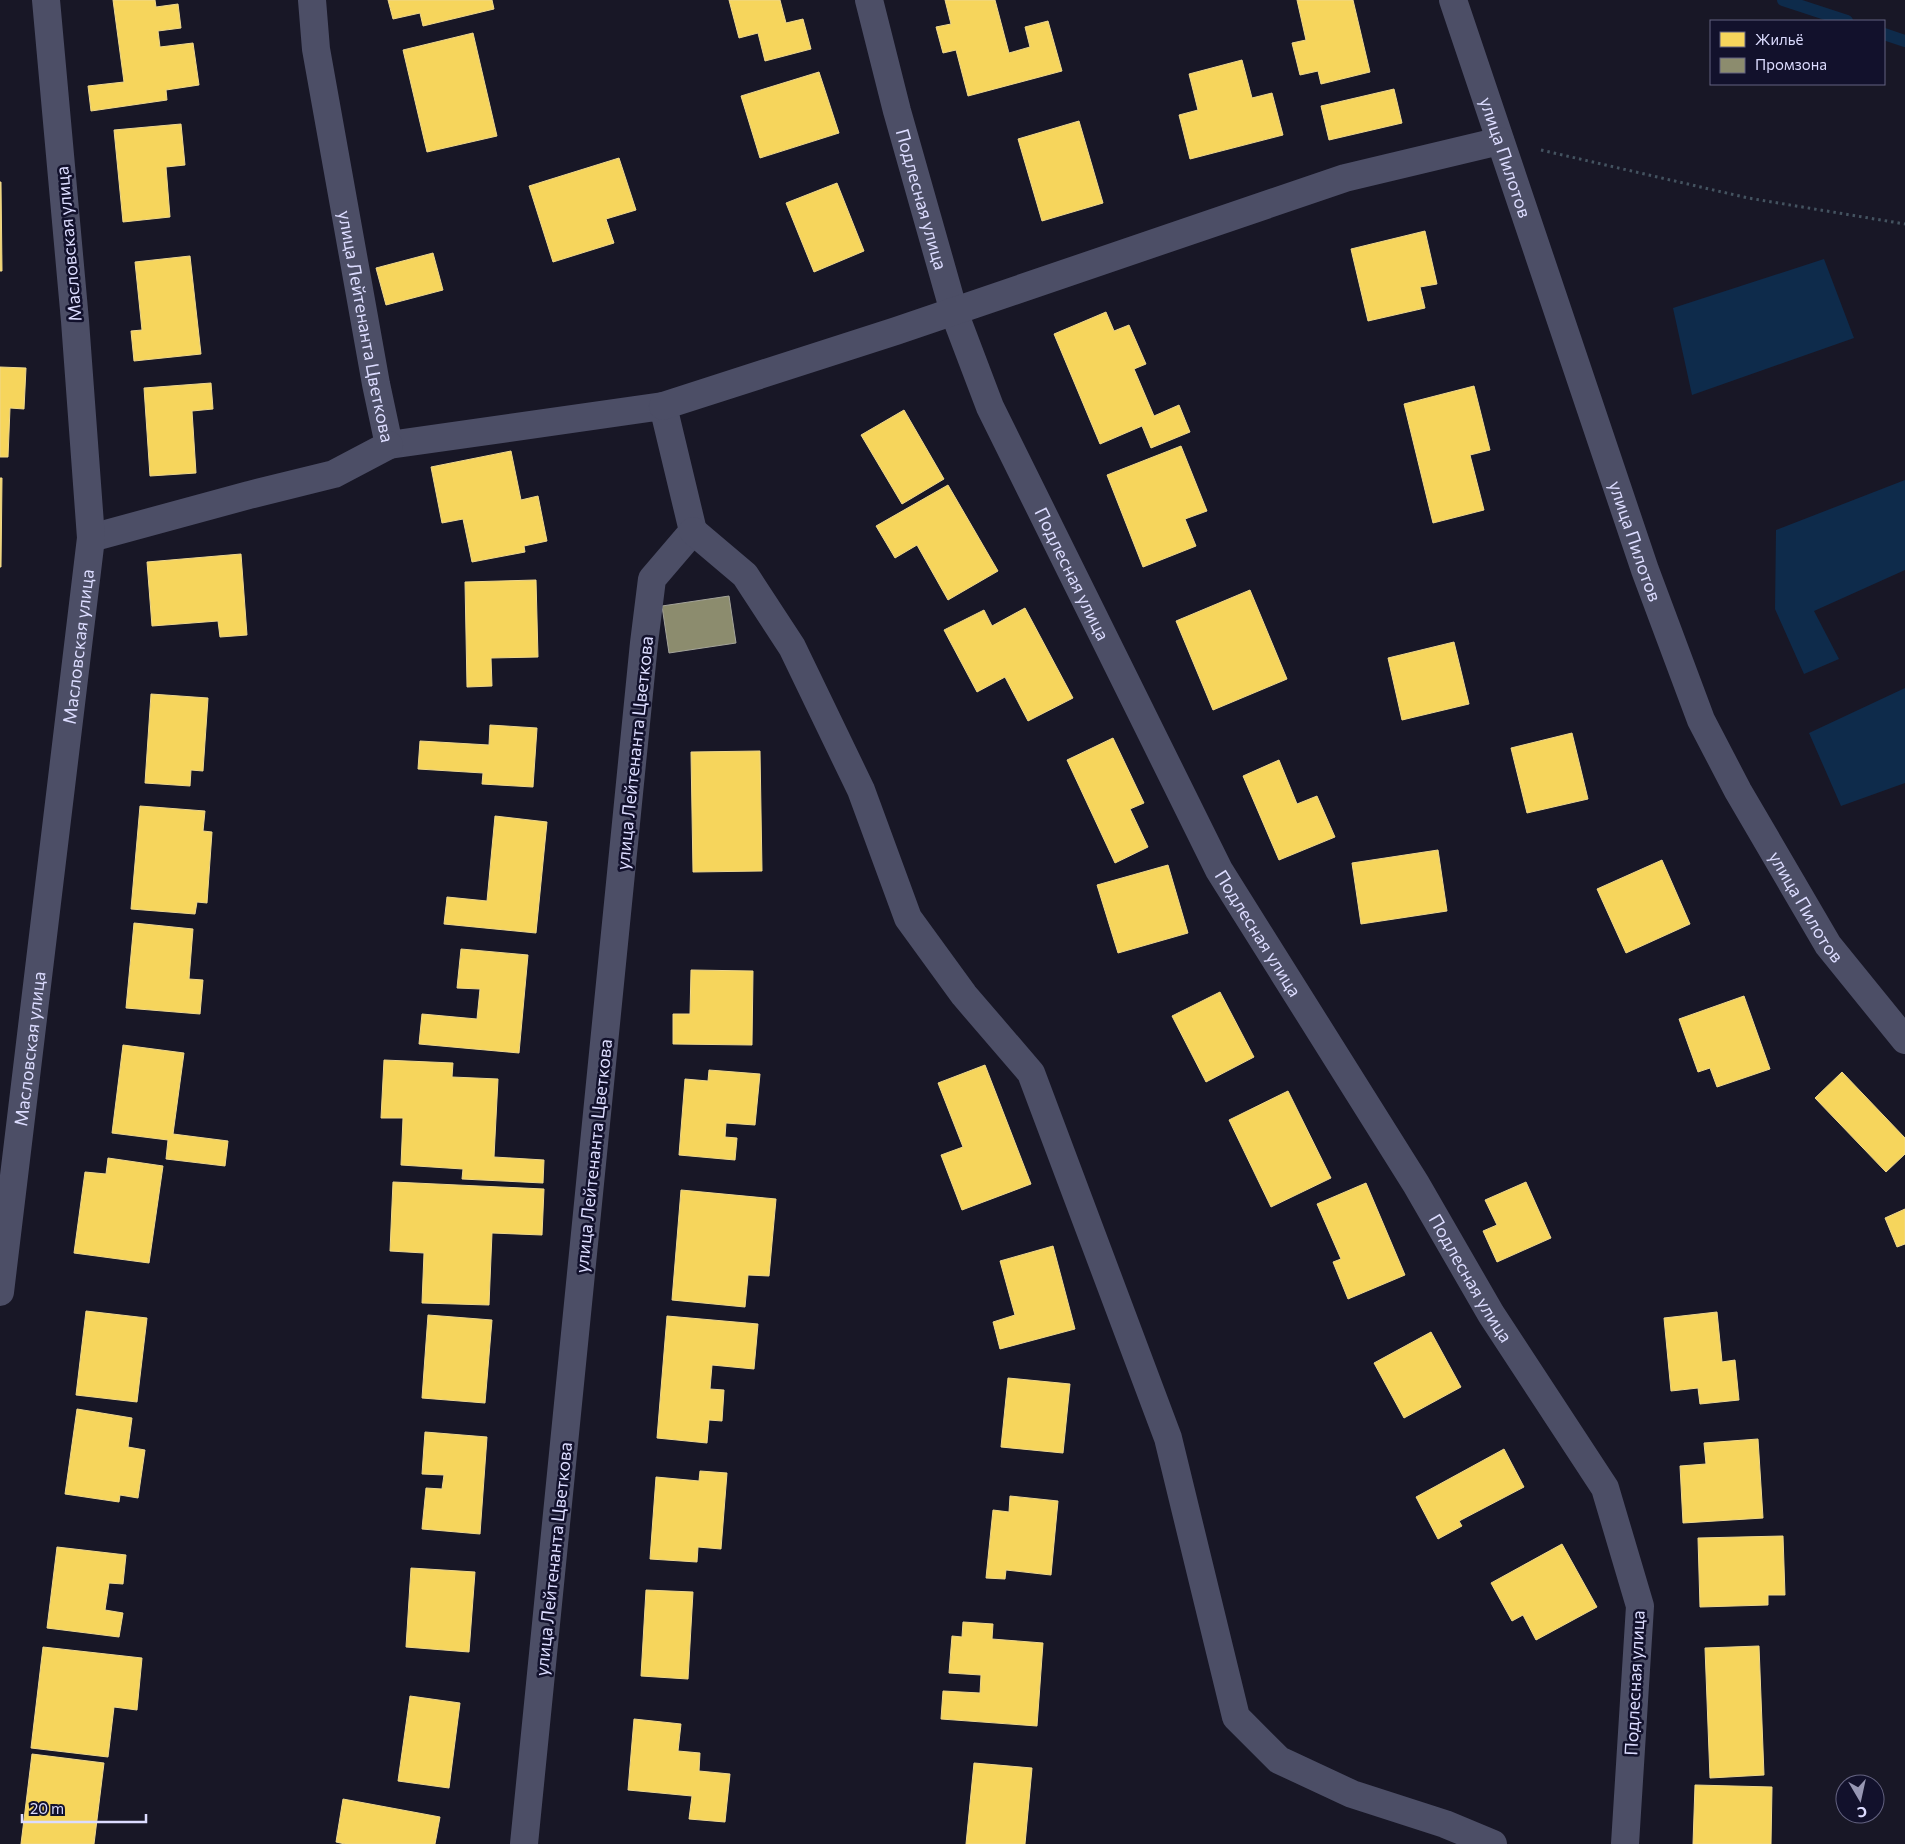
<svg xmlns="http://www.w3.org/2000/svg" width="1905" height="1844" font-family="Commissioner,sans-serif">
<rect width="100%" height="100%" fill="#181726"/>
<!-- water -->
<path fill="#0e2b4b" d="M1824,259L1854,338L1692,395L1673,308Z
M1905,480V570L1814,611L1839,659L1804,674L1775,609L1776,530Z
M1905,688V783L1841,806L1809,733Z"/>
<!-- homes -->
<path fill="#f6d55c" stroke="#eed78d" d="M113,0H155L156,7L178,4L181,28L158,31L160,47L193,43L199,85L166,90L167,100L91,111L88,86L124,82Z
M388,0H492L494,9L423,26L420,13L393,19Z
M729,0H780L786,23L803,19L811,49L765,61L758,33L739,38Z
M945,0H995L1009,53L1030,47L1025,27L1048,21L1062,71L968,96L956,50L943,53L936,27L951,24Z
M1297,0H1353L1370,72L1321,84L1318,71L1300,75L1292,43L1306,40Z
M473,33L497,136L427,152L403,50Z
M1242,60L1252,98L1272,93L1283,135L1190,159L1179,115L1198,110L1189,74Z
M819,72L839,133L760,158L741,96Z
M1394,89L1402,123L1329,140L1321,106Z
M1079,121L1103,203L1042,221L1018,139Z
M181,124L185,165L166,167L170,217L123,222L114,130Z
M619,158L636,210L606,219L614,243L553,262L529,186Z
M0,182H1L2,271H0Z
M837,183L864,251L814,272L786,203Z
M1425,231L1437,284L1420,287L1425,308L1368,321L1351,249Z
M433,253L443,290L386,305L376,268Z
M190,256L201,354L134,361L131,331L142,330L135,262Z
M1106,312L1114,331L1129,325L1146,364L1134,369L1154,416L1179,405L1190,432L1151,448L1142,426L1100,444L1054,334Z
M0,367L26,368L24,409L10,408L8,457H0Z
M211,383L213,409L192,411L196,473L150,476L144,388Z
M1474,386L1490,450L1470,455L1484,510L1433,523L1404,404Z
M904,410L944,479L902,504L861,435Z
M1181,446L1207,511L1185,519L1196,546L1143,567L1107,475Z
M511,451L521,500L538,496L547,541L524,546L525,552L472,562L463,519L442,523L431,467Z
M0,478H2L1,567H0Z
M948,485L998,571L948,600L917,545L895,558L876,526Z
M241,554L247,635L220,637L218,621L152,626L147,562Z
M536,580L538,657L491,658L492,686L467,687L465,582Z
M1250,590L1287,679L1213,710L1176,621Z
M1025,608L1073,698L1028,721L1005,677L977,692L944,630L984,610L992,626Z
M1454,642L1469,704L1402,720L1388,658Z
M151,694L208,698L203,771L191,770L190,786L145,783Z
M490,725L537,728L533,787L482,784L483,773L418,769L420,741L489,745Z
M1572,733L1588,799L1527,813L1511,748Z
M1113,738L1144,803L1130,809L1148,847L1115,863L1067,760Z
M760,751L762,871L693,872L691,752Z
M1279,760L1297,804L1317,796L1335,837L1279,860L1243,776Z
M140,806L205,811L203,831L212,832L207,903L197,902L195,914L131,909Z
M495,816L547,822L536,933L444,924L447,897L487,901Z
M1438,850L1447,911L1361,924L1352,863Z
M1662,860L1690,924L1626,953L1597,889Z
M1168,865L1188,933L1118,953L1097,885Z
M134,923L193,929L189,979L203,980L200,1014L126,1008Z
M461,949L528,955L519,1053L419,1044L422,1014L477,1019L480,989L457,988Z
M691,970L753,971L752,1045L673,1044V1014H690Z
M1220,992L1254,1057L1206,1082L1172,1016Z
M1744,996L1770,1069L1717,1087L1710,1068L1698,1072L1679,1019Z
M123,1045L184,1053L173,1134L228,1141L225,1166L166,1159L168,1140L112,1133Z
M384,1060L453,1063L452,1077L498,1079L494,1157L544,1160L543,1183L462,1179L463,1169L401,1165L403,1118H381Z
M985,1065L1031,1184L962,1210L941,1155L963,1147L938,1083Z
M709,1070L760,1074L755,1125L726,1123L725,1137L737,1138L735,1160L679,1155L685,1079L708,1081Z
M1842,1072L1905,1138V1154L1886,1172L1815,1098Z
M1288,1091L1331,1178L1271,1207L1229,1120Z
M108,1158L163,1166L149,1263L74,1253L85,1172L106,1174Z
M393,1182L544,1189L542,1235L492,1233L489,1305L422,1303L424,1253L390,1251Z
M1526,1182L1551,1238L1497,1262L1483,1231L1497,1225L1485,1200Z
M1366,1183L1405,1275L1348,1299L1333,1262L1341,1259L1317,1204Z
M681,1190L776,1199L769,1276L748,1275L745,1307L672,1300Z
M1905,1209V1244L1897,1247L1885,1218Z
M1053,1246L1075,1329L1000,1349L993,1322L1015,1315L1000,1261Z
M86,1311L147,1318L137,1402L76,1395Z
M1717,1312L1722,1362L1735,1360L1739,1400L1700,1404L1698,1388L1671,1391L1664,1318Z
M428,1315L492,1320L485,1403L422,1398Z
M667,1316L758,1324L754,1369L712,1365L710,1389L724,1390L722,1421L709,1420L707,1443L657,1438Z
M1431,1332L1461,1387L1404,1418L1374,1363Z
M1008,1378L1070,1384L1063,1453L1001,1447Z
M77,1409L132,1418L128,1447L145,1450L138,1498L120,1495L119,1502L65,1494Z
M425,1432L487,1437L480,1534L422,1529L426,1488L442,1489L444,1475L422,1474Z
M1758,1439L1763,1518L1683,1523L1680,1466L1706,1464L1704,1443Z
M1504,1449L1524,1487L1459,1521L1462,1526L1438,1539L1416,1497Z
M700,1471L727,1473L721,1549L698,1547L697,1562L650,1559L656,1477L699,1481Z
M1010,1496L1058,1501L1051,1575L1006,1570L1005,1579L986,1578L993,1510L1009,1512Z
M1783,1536L1785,1595H1768V1605L1700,1607L1698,1538Z
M1562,1544L1597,1607L1536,1640L1523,1615L1512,1621L1491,1583Z
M57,1547L126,1555L123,1584L109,1583L105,1610L123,1613L119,1637L47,1628Z
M411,1568L475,1572L469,1652L406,1647Z
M646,1590L693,1592L688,1679L641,1676Z
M963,1622L993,1624L992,1639L1043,1643L1037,1726L941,1719L943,1691L980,1693L981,1675L949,1673L952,1636L962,1637Z
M1759,1646L1764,1775L1710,1778L1705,1648Z
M43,1647L142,1658L137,1710L114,1707L108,1757L31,1748Z
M410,1696L460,1703L449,1788L398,1781Z
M634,1719L681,1724L678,1751L700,1753L699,1771L730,1774L725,1822L689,1819L692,1796L628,1790Z
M32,1754L104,1763L94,1844H21Z
M974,1763L1032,1768L1025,1844H966Z
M1695,1785L1772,1787L1771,1844H1693Z
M343,1799L440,1817L435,1844H345L336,1842Z"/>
<!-- industry -->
<path fill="#8c8c6e" stroke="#a4a49a" d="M729,596L736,643L669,653L662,606Z"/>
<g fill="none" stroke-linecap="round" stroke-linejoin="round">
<!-- stream -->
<path stroke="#0e2b4b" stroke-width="12" d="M1783,0L1847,21
M1884,34L1905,41"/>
<!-- path -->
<path stroke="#445360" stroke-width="3" stroke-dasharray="2.5 4" stroke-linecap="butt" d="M1541,150L1748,198L1905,224"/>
<!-- street -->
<g stroke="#4c4e66" stroke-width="28">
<path id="s1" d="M312,0L316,49L376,384L389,445L663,406L693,531L652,579L644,643L524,1844"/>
<path id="s2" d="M869,0L897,111L954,312L990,407L1219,870L1416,1184L1491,1314L1605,1488L1640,1606L1625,1844"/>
<path id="s3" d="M1453,0L1645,570L1701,720L1738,791L1828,945L1905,1040"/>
<path d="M663,406L896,331L1345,178L1500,141"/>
<path d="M693,531L745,575L792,647L861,790L908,918L964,995L1031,1073L1168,1438L1236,1717L1279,1760L1352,1794L1445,1824L1493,1844"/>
<path d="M91,538L249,495L334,474L389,445"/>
<path id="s4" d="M0,1292L91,538L75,321L46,0"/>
</g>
</g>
<g text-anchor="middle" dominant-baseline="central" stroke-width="5" stroke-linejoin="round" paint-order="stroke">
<!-- street labels -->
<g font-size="18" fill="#dcdcff" stroke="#12112c">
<text stroke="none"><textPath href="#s3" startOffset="166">улица Пилотов</textPath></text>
<text stroke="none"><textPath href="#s2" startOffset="206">Подлесная улица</textPath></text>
<text transform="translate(68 244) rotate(-95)">Масловская улица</text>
<text stroke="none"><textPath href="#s1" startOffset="331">улица Лейтенанта Цветкова</textPath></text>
<text stroke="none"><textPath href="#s3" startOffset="571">улица Пилотов</textPath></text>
<text stroke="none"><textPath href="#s2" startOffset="611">Подлесная улица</textPath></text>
<text stroke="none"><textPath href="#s4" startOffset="650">Масловская улица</textPath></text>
<text transform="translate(634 753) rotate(-84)">улица Лейтенанта Цветкова</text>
<text stroke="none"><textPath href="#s3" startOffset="976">улица Пилотов</textPath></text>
<text stroke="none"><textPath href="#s2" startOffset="1016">Подлесная улица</textPath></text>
<text stroke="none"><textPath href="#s4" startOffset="245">Масловская улица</textPath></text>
<text transform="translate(593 1156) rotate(-84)">улица Лейтенанта Цветкова</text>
<text stroke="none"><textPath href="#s2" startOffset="1421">Подлесная улица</textPath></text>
<text transform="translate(553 1559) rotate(-84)">улица Лейтенанта Цветкова</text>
<text transform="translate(1634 1683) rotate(-87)">Подлесная улица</text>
</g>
</g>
<!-- legend -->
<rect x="1710" y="20" width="175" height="65" fill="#12112c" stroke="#636280"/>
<rect x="1720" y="32" width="25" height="15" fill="#f6d55c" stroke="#636280"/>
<text x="1755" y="45" font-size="15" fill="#dcdcff">Жильё</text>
<rect x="1720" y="58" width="25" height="15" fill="#8c8c6e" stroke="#636280"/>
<text x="1755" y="70" font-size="15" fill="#dcdcff">Промзона</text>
<!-- north arrow -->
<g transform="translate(1860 1799) rotate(171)"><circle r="24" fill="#12112c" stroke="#636280"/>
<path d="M0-4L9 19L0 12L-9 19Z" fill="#9797b3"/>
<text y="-8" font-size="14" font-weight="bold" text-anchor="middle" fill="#dcdcff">С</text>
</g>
<!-- scale -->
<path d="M22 1814v8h124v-8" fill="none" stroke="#dcdcff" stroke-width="2.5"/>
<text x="30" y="1814" font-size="15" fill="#dcdcff" stroke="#12112c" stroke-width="4" paint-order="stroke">20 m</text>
</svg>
